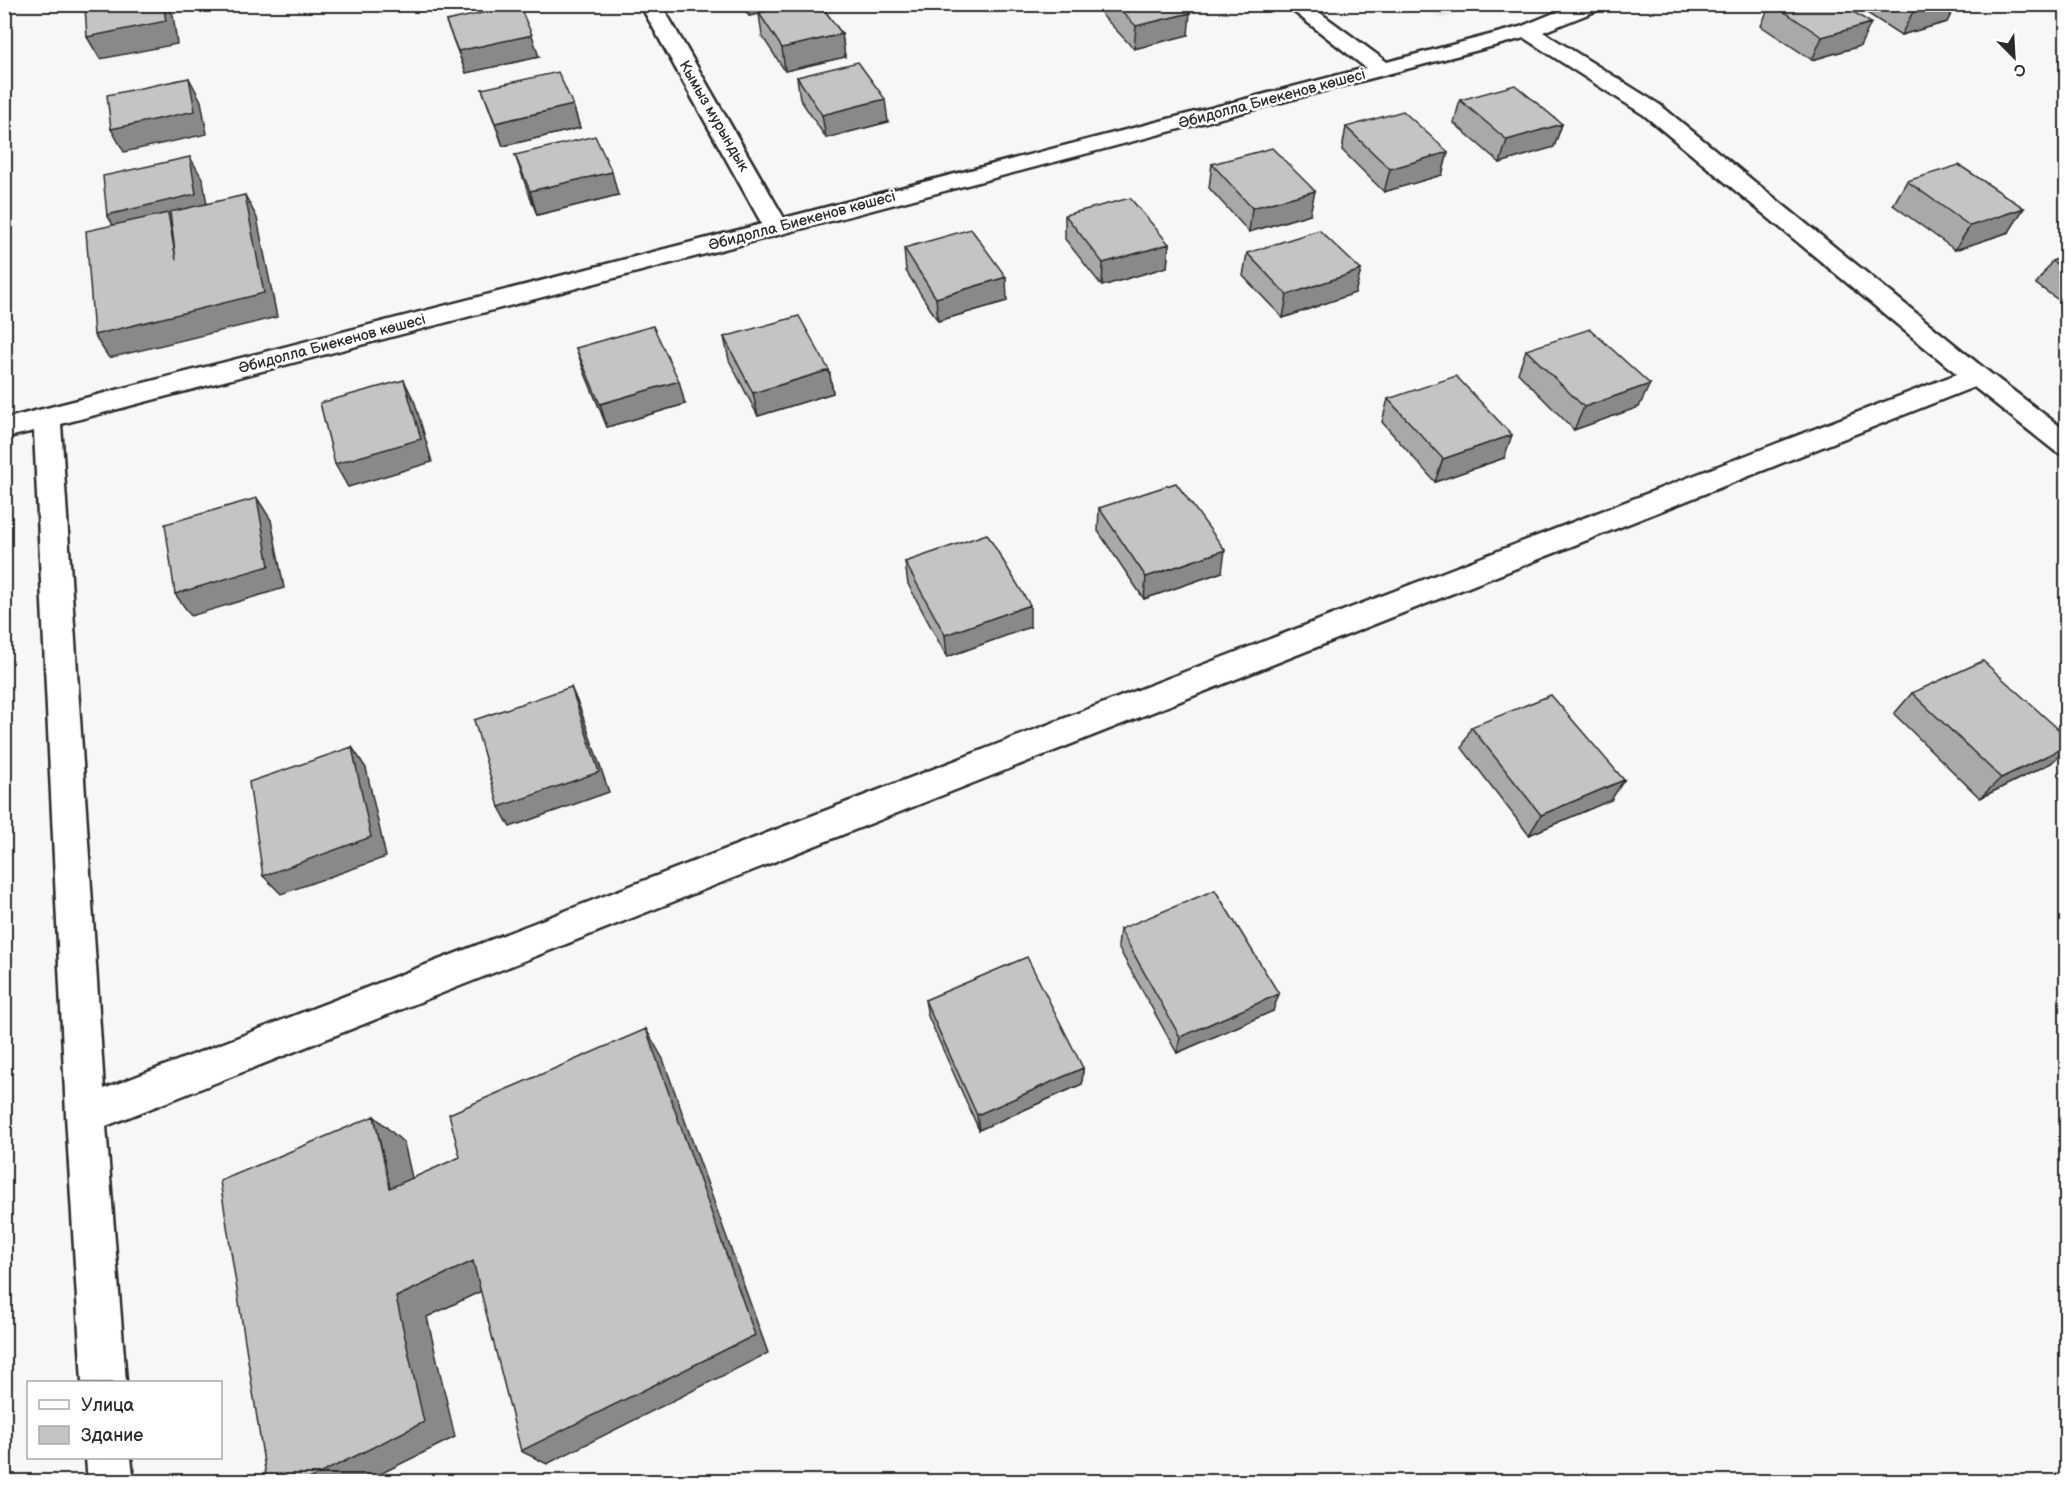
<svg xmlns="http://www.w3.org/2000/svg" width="2071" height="1486" font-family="'Balsamiq Sans',sans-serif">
<rect width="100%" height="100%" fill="#f7f7f7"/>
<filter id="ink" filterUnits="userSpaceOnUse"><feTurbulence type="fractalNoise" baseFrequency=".0167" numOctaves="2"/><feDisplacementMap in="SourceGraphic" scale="12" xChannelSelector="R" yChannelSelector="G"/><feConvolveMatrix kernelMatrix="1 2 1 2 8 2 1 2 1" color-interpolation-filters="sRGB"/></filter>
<g filter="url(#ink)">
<!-- built -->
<path fill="#e8e8e8" d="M1420,5H1477L1442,19Z"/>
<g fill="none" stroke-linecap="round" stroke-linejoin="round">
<defs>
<path id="street" d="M640,4H661L784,218L1366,68L1284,4H1308L1387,62L1520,27L1576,4H1606L1603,8L1543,32L1660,105L1986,370L2066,431V455L2056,452L1974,387L106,1126L126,1382H82L66,1115L34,431L4,438V419L762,224ZM1524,38L1644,115L1957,374L104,1089L61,424Z
M86,1458H131L134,1482H88Z"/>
</defs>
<!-- street casing -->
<use href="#street" stroke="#2b2b2b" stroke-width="5"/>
<!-- street -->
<use href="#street" fill="#fff" fill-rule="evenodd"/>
</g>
<!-- wall -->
<path fill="#a9a9a9" stroke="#2b2b2b" stroke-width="1.5" d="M741,4H820L842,34L845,57L785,71L762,36L759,14L749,16Z
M1102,4H1182L1188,35L1134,49L1102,15Z
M1770,4H1841L1860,46L1812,60L1761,26Z
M1853,4H1956L1947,22L1901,35Z
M446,21L539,57L466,73Z
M797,77L888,122L826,138L800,99Z
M482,89L573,105L580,128L503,146Z
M1460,100L1562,124L1554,147L1500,163L1454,123Z
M1346,127L1448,152L1442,175L1384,192L1342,150Z
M515,155L618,195L537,215L523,178Z
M1212,164L1310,214L1249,232L1209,188Z
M1907,181L2009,232L1955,250L1893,205Z
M1065,215L1169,244L1167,267L1102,286L1065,239Z
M904,248L1007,301L938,321L906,271Z
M1247,253L1361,270L1355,293L1283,318L1243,276Z
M2067,256V306L2036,284L2052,261Z
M724,337L829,370L833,393L758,416L729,360Z
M576,348L685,404L607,427L584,371Z
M1526,350L1639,407L1574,430L1518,373Z
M1388,399L1504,458L1435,482L1382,422Z
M1099,508L1222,572L1144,599L1098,531Z
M905,562L1030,627L947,657L908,584Z
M1912,693L2051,763L1980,798L1894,714Z
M1471,727L1611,800L1529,835L1462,748Z
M1120,929L1273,1011L1177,1053L1118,947Z
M925,1000L1083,1068L1082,1084L979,1130L928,1016Z"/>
<!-- shaded-wall -->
<path fill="#898989" stroke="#2b2b2b" stroke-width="1.5" d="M163,4H167L173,15L177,44L100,59L87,37Z
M747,4H802L749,16Z
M1941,4H1956L1947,22L1901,35L1913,12Z
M1190,13L1188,35L1134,49L1136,26Z
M1871,23L1860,46L1812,60L1822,37Z
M842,34L845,57L785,71L782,48Z
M532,35L539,57L466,73L458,51Z
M189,78L201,101L207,134L124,152L111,129Z
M885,99L888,122L826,138L822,115Z
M573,105L580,128L503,146L495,123Z
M1562,124L1554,147L1500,163L1507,140Z
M1448,152L1442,175L1384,192L1390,169Z
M190,157L203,180L209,218L182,236L121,238L107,215Z
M612,172L618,195L537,215L530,191Z
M1315,191L1310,214L1249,232L1252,208Z
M245,195L257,218L277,317L109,358L94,335Z
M2024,208L2009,232L1955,250L1970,226Z
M1169,244L1167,267L1102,286L1103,263Z
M1361,270L1355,293L1283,318L1287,295Z
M1006,277L1007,301L938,321L936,298Z
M829,370L833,393L758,416L753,393Z
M404,380L415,403L432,462L348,487L335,464Z
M679,381L685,404L607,427L600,404Z
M1650,384L1639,407L1574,430L1584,407Z
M1512,435L1504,458L1435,482L1443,459Z
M257,498L271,520L284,588L191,616L175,594Z
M1225,550L1222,572L1144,599L1146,577Z
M1030,605V627L947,657L945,635Z
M571,687L580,708L609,792L510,827L499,807Z
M2067,746V749L2051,763L1980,798L2001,778Z
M352,747L366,768L386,857L281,894L263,876Z
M1624,780L1611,800L1529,835L1541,815Z
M1279,994L1273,1011L1177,1053L1180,1037Z
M646,1029L663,1059L768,1353L547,1464L521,1451Z
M1083,1068L1082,1084L979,1130L977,1115Z
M374,1116L404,1143L420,1212L390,1188Z
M473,1261L500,1282L427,1317L455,1437L364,1482H303L396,1297Z"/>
<!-- building -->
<path fill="#c4c4c4" stroke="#2b2b2b" stroke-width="1.5" d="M98,4H163L166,21L87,37L85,7Z
M798,4H820L842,34L782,48L759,13Z
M1114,4H1182L1190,13L1136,26Z
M1773,4H1841L1871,23L1822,37Z
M1900,4H1941L1913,12Z
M519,5L532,35L458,51L446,21Z
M858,62L885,99L822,115L797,77Z
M558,72L573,105L495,123L482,89Z
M189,78L195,111L111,129L107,95Z
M1515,85L1562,124L1507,140L1460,100Z
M1403,111L1448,152L1390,169L1346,127Z
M595,136L612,172L530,191L515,155Z
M1272,148L1315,191L1252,208L1212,164Z
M190,157L196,194L107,215L103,176Z
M1959,165L2024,208L1970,226L1907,181Z
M245,195L264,293L94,335L86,231L168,213L176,260L170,212Z
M1130,198L1169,244L1103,263L1065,215Z
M971,229L1006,277L936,298L904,248Z
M1319,230L1361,270L1287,295L1247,253Z
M2067,256V271L2052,261Z
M799,316L829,370L753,393L724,337Z
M653,326L679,381L600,404L576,348Z
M1590,329L1650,384L1584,407L1526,350Z
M1456,376L1512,435L1443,459L1388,399Z
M404,380L421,439L335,464L320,403Z
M1176,483L1225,550L1146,577L1099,508Z
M257,498L269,566L175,594L165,524Z
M987,534L1030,605L945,635L905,562Z
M1983,661L2067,737V746L2001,778L1912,693Z
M571,687L599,772L499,807L474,720Z
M1551,695L1624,780L1541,815L1471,727Z
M352,747L371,837L263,876L249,782Z
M1215,890L1279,994L1180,1037L1120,929Z
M1027,957L1083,1068L977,1115L925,1000Z
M646,1029L755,1335L521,1451L473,1261L396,1297L424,1422L303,1482H267L220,1181L374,1116L390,1188L460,1157L449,1114Z"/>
</g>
<g text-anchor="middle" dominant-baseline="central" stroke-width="5" stroke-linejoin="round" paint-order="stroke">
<!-- far-street labels -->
<g font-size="15" fill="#2b2b2b" stroke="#fff">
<text transform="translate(1272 99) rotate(-15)">Әбидолла Биекенов көшесі</text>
<text transform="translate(714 116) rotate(60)">Кымыз мурындык</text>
<text transform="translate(802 221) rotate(-15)">Әбидолла Биекенов көшесі</text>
<text transform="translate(332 344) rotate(-15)">Әбидолла Биекенов көшесі</text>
</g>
</g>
<!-- margin -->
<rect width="2071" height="1486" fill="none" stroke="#fff" stroke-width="24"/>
<rect x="12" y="12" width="2047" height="1462" fill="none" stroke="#2b2b2b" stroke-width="2" filter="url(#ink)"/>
<!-- legend -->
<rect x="27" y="1381" width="195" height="78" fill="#ffffff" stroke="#aaaaaa" stroke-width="1.5"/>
<rect x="39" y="1400" width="30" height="9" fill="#ffffff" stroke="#aaaaaa" stroke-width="1.5"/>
<text x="81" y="1411" font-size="18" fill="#2b2b2b">Улица</text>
<rect x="39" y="1426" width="30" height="18" fill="#c4c4c4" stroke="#aaaaaa" stroke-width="1.5"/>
<text x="81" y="1441" font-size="18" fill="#2b2b2b">Здание</text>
<!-- north arrow -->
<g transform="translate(2014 57) rotate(156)" stroke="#ffffff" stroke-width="4.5" paint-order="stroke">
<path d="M0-4.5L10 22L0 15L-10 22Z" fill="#2b2b2b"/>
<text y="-9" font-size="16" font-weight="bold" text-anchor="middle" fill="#2b2b2b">С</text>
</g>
</svg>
